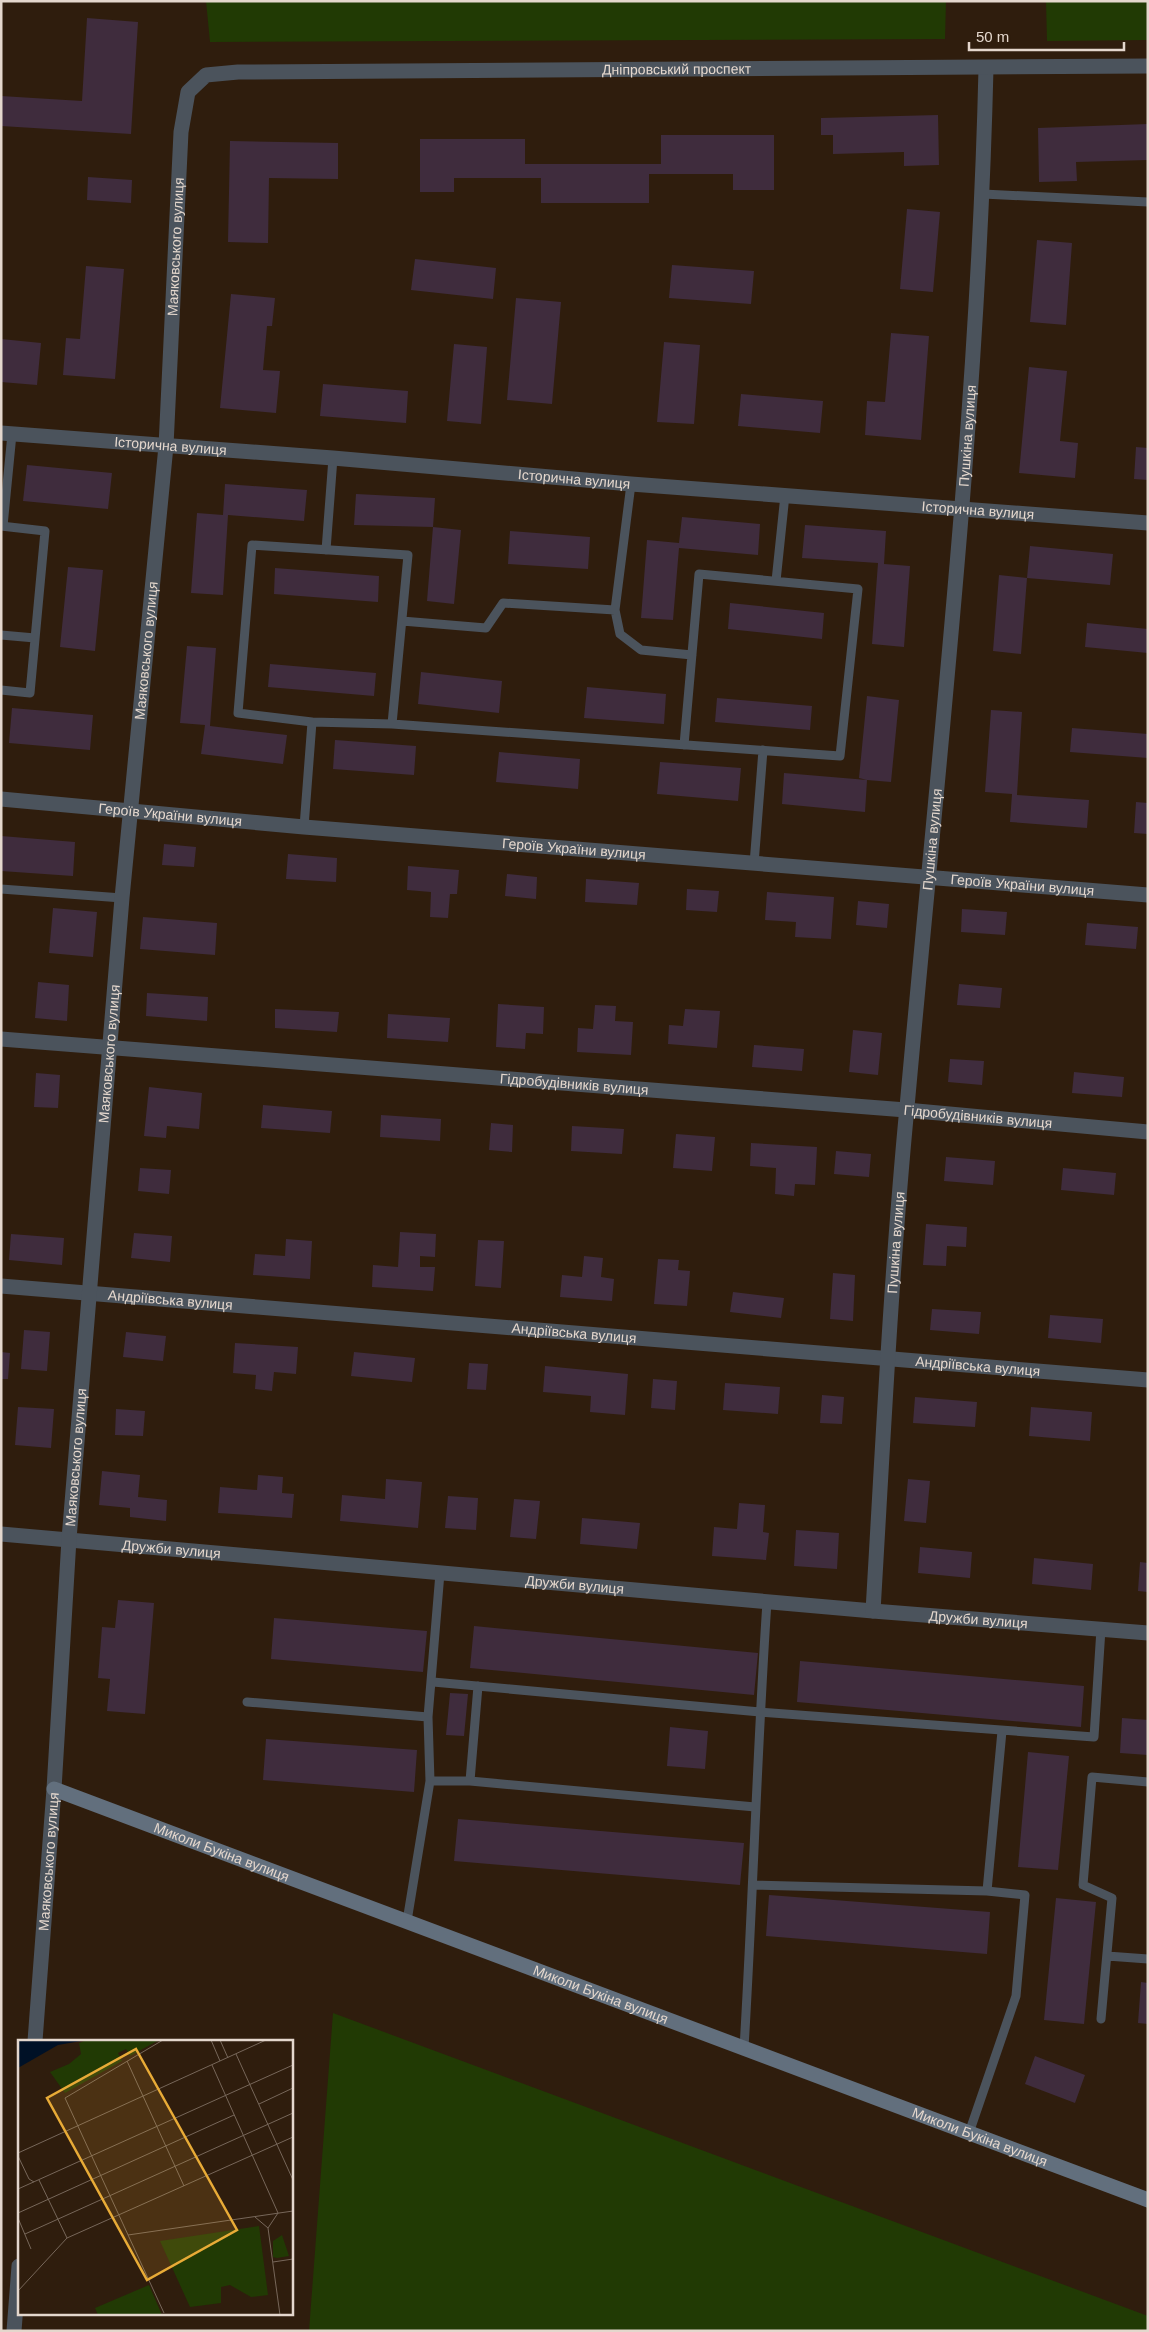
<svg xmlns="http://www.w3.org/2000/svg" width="1149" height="2332" font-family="Arial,sans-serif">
<rect width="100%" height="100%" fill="#2f1d0d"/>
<!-- green -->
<path fill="#213a04" d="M206,1H946L945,39L210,42Z
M1046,1H1148V40L1047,41Z
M333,2013L1148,2316V2331H309Z"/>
<!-- building -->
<path fill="#3f2c3d" d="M87,18L138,22L131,134L1,126V96L82,101Z
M938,115L939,165L904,166V152L833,154V135H821V118Z
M1148,124V160L1076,162L1077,181L1039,182L1038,128Z
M661,135H774V190H733V174H649V203H541V178H454V192H420V139H525V164H661Z
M230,141L338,143V179L269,178L268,243L228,242Z
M88,177L132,180L131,203L87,200Z
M907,209L940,212L933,292L900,289Z
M1037,240L1072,243L1066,325L1030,322Z
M415,259L496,268L493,299L411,290Z
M672,265L754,271L751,304L669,298Z
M86,266L124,269L115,379L63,375L66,338L80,339Z
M231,294L275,298L272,326H267L263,370L280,371L276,413L220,408Z
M516,298L561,302L552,404L507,400Z
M891,333L929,336L921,440L865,435L867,401L885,402Z
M1,339L41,343L37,385L1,382Z
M664,342L700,345L694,424L657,422Z
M454,344L487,347L481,424L447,421Z
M1029,367L1067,371L1060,441L1078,443L1075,478L1019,473Z
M323,384L408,391L406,423L320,416Z
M741,394L823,401L820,433L738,426Z
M1136,447L1148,448V480L1134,479Z
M27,465L112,473L108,509L23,501Z
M225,484L307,490L304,521L228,515L223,595L191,593L197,513L223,515Z
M356,494L435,498L433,527L354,525Z
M682,517L760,524L758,555L679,548L673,620L641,618L647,540L679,543Z
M805,525L886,531L884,564L910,566L904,647L872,644L878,563L802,558Z
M433,527L461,530L454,604L427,601Z
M510,531L590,537L588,569L508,564Z
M1030,546L1113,554L1110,585L1027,578Z
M68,567L103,570L95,651L60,647Z
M275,568L379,576L378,602L274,594Z
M999,575L1027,578L1021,654L993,651Z
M730,603L824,613L822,639L728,629Z
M1087,623L1148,629V653L1085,647Z
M187,646L216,648L210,726L287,735L283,764L201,754L205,725L180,723Z
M270,664L376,673L374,696L268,687Z
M421,672L502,681L499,713L418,704Z
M587,687L666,694L664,724L584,718Z
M867,696L899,700L891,782L867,780L865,812L782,804L784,773L867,780L859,778Z
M717,698L812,706L810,730L715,722Z
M12,708L93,715L90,750L9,743Z
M991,710L1022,712L1017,795L1089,800L1087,828L1010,822L1012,794L985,792Z
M1072,728L1148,734V758L1070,752Z
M335,740L416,746L414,775L333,769Z
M499,752L580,759L578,789L496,782Z
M660,762L741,768L738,801L657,794Z
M1136,802L1148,803V834L1134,833Z
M1,836L75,842L73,876L1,871Z
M164,844L196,847L194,867L162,865Z
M288,854L337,858L336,882L286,879Z
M408,866L459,870L457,894H450L448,918L430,917L431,892L407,890Z
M507,874L537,877L536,899L505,896Z
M586,879L639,883L637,905L585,902Z
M687,889L719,891L717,912L686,910Z
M767,892L834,897L831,939L795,937L796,922L765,920Z
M858,901L889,904L887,928L856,925Z
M53,908L97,912L93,957L49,953Z
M962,909L1007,912L1005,935L961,932Z
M143,917L217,923L215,955L140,949Z
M1087,923L1138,927L1136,949L1085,945Z
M38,982L69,985L67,1021L35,1018Z
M959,984L1002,988L1000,1008L957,1005Z
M147,993L208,997L207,1021L146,1016Z
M498,1004L544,1007L543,1034L526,1033L525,1049L496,1047Z
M595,1005L616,1006L615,1021L633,1022L631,1055L577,1052L578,1028L593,1029Z
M275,1009L339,1012L337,1032L275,1028Z
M685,1009L720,1011L717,1048L668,1044L669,1025L683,1026Z
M388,1014L450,1018L448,1042L387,1038Z
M853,1030L882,1033L878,1075L849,1072Z
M754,1045L804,1049L802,1071L752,1067Z
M950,1059L984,1061L982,1085L948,1082Z
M1074,1072L1124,1077L1122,1097L1072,1093Z
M36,1073L60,1075L58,1108L34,1107Z
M149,1087L202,1093L199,1129L167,1126L166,1138L144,1136Z
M263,1105L332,1111L330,1133L261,1128Z
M381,1115L441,1119L440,1141L380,1137Z
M491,1123L513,1125L512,1152L489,1150Z
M572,1126L624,1129L622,1154L571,1151Z
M676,1134L715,1137L712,1171L673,1168Z
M751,1143L817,1147L815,1185L795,1184L794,1196L775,1194L776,1168L750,1166Z
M836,1151L871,1154L869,1177L834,1174Z
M946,1157L995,1161L993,1185L944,1181Z
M140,1168L171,1170L169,1194L138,1191Z
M1063,1168L1116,1173L1114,1195L1061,1190Z
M926,1224L967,1227L966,1247L947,1246L946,1266L923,1265Z
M400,1232L436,1234L435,1257L420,1256V1267H435L433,1291L372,1287L373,1265L398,1267Z
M134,1233L172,1236L170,1262L131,1258Z
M11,1234L64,1238L62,1265L9,1260Z
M286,1239L312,1241L310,1279L253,1275L255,1254L285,1256Z
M478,1240L504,1241L501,1288L475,1286Z
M584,1256L603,1258L601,1277L614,1279L612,1301L560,1297L562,1275L582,1277Z
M658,1259L679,1260L678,1270L690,1271L687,1306L654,1304Z
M833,1273L855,1275L853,1321L830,1319Z
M733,1292L784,1298L781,1318L730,1312Z
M932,1309L981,1312L979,1334L930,1330Z
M1050,1315L1103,1319L1101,1343L1048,1338Z
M24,1330L50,1332L47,1371L21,1369Z
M126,1332L166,1336L163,1361L123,1357Z
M235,1343L298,1347L296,1374L274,1372L272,1391L255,1389L256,1375L233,1373Z
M1,1352L10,1353L8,1379H1Z
M354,1352L415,1358L412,1382L351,1376Z
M469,1363L488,1364L486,1390L467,1389Z
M545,1366L628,1374L625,1415L590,1412L591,1396L543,1392Z
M653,1379L677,1381L675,1410L651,1408Z
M725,1383L780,1387L778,1414L723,1410Z
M822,1395L844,1397L842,1424L820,1423Z
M915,1397L977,1402L975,1427L913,1423Z
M18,1407L54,1409L51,1448L15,1445Z
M1031,1407L1092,1412L1090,1441L1029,1436Z
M116,1409L145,1411L143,1436L115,1435Z
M102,1471L140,1475L138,1497L167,1500L166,1521L130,1517V1508L99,1505Z
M258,1475L283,1477L282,1493L294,1494L292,1518L218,1513L220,1487L257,1490Z
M386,1479L422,1482L418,1528L340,1521L342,1495L385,1499Z
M908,1479L930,1481L926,1523L904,1521Z
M448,1496L478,1498L476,1530L445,1528Z
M514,1499L540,1501L536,1539L510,1537Z
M739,1503L765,1505L763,1532L769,1533L766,1560L712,1556L714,1527L737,1529Z
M582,1518L640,1523L637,1549L580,1544Z
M796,1530L839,1533L837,1569L794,1566Z
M920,1547L972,1552L970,1578L918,1573Z
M1034,1558L1093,1564L1091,1590L1032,1584Z
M1140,1562L1148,1563V1592L1138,1591Z
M118,1600L154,1603L145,1714L107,1711L110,1679L98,1678L102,1627L115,1628Z
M274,1618L427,1631L423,1672L271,1659Z
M474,1626L758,1653L754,1695L470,1668Z
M800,1661L1084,1686L1081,1727L797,1702Z
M450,1693L468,1694L464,1736L446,1735Z
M1122,1718L1148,1720V1755L1120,1753Z
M670,1727L708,1731L705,1769L667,1766Z
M266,1739L417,1750L414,1792L263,1780Z
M1028,1752L1069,1756L1058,1870L1018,1867Z
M458,1819L744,1843L740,1885L454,1861Z
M769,1895L990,1912L987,1954L766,1936Z
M1056,1898L1096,1902L1084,2024L1044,2020Z
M1141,1982L1148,1983V2024L1138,2023Z
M1035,2056L1085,2075L1075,2103L1025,2084Z"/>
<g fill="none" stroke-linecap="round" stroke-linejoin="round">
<!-- lane -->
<path stroke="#4b535c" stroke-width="9" d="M983,194L1148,202
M1,526L45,531L30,693L1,690
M3,526L12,434
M326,550L333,458
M776,581L785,495
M615,610L620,634L641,650L692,655
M402,621L486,628L503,603L615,610L631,484
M1,635L35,638
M392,724C542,735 691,745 840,756L858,589L699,574L684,745
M304,827L312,722L238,713L252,545L408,555L392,724L312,722
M754,864L763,750
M1,889L122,898
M433,1682L760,1712L1094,1737L1101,1629
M247,1702L428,1717
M430,1781H470L755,1807
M470,1781L478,1686
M754,1885L987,1891L1025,1895L1016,1996L969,2133
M987,1891L1002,1731
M407,1921L430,1781L428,1717L440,1573
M1107,1956L1148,1959
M1101,2019L1112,1898L1083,1885L1092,1777L1148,1782
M744,2048C753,1899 757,1750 767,1602"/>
<!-- street -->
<g stroke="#4b535c" stroke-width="15">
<path id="s1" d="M1,433L333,458L631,484L1148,523"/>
<path id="s2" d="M1,799L304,827L1148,895"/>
<path id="s3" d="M1,1039L906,1110L1148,1132"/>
<path id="s4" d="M1,1286L1148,1380"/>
<path id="s5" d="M1,1534L873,1611L1148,1633"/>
<path id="s6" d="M873,1611C883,1443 891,1274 907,1107C938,761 978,415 986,68"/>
<path id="s7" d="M35,2041L54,1789L69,1539L122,898L166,446L181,132L188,92L206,75L238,72L1148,66"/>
<path d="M14,2331L19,2266"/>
</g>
<!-- secondary -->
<path stroke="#626f7d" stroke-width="15" id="s8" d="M54,1789L1148,2200"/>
</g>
<g text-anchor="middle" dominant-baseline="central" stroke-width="4" stroke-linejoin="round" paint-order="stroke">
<!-- street labels -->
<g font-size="14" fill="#e4d7cd" stroke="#2f1d0d">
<text stroke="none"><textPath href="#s7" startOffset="2451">Дніпровський проспект</textPath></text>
<text stroke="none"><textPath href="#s7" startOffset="1800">Маяковського вулиця</textPath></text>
<text stroke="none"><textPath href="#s6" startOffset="1179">Пушкіна вулиця</textPath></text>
<text stroke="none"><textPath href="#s1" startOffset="170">Історична вулиця</textPath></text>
<text stroke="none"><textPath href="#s1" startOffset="575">Історична вулиця</textPath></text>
<text stroke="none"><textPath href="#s1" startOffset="980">Історична вулиця</textPath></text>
<text stroke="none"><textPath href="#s7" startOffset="1395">Маяковського вулиця</textPath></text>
<text stroke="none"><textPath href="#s2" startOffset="170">Героїв України вулиця</textPath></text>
<text stroke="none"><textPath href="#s6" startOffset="774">Пушкіна вулиця</textPath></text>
<text stroke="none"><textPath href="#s2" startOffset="575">Героїв України вулиця</textPath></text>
<text stroke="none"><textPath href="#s2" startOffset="1025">Героїв України вулиця</textPath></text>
<text stroke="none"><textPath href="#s7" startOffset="990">Маяковського вулиця</textPath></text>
<text stroke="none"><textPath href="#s3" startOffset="575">Гідробудівників вулиця</textPath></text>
<text stroke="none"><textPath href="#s3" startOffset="980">Гідробудівників вулиця</textPath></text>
<text stroke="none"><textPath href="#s6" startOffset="369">Пушкіна вулиця</textPath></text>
<text stroke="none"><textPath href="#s4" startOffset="170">Андріївська вулиця</textPath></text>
<text stroke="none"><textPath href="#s4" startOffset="575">Андріївська вулиця</textPath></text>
<text stroke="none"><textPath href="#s4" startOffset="980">Андріївська вулиця</textPath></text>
<text stroke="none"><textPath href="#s7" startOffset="585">Маяковського вулиця</textPath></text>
<text stroke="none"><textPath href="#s5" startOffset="171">Дружби вулиця</textPath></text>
<text stroke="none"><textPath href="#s5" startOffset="576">Дружби вулиця</textPath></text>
<text stroke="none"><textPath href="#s5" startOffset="981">Дружби вулиця</textPath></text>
<text stroke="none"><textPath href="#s8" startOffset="179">Миколи Букіна вулиця</textPath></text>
<text stroke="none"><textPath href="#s7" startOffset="180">Маяковського вулиця</textPath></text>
<text stroke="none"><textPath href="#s8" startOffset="584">Миколи Букіна вулиця</textPath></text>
<text stroke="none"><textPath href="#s8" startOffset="989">Миколи Букіна вулиця</textPath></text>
</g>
</g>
<!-- overview -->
<g transform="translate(18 2040)">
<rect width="275" height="275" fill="#2f1d0d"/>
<path d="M69,0H141L112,16L108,9L100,13L104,21L47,53L32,32L51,24L63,14L61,3ZM241,186L250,255L233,257L212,245L203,247V263L172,267L142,201ZM264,195L271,216L259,218L255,217V201ZM131,245L144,275H80L77,268Z" fill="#213a04"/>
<path d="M0,0H69L40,5L0,28Z" fill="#001126"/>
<path fill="none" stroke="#77675a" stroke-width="1" d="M145,0L47,58L146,273M193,0L202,21M202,0L210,18M218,14L275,140M109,21L166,146M194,25L260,173M241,64L275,48M0,113L248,0M0,116L11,139L16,142M21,140L49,198M0,149L275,25M0,173L216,75M237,177L250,188L262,275M0,178L13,209M250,188L260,173M7,194L275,73M110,195L275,171M49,198L275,97M255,222L275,219M0,251L49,198"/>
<path fill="#e8ab37" fill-opacity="0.15" stroke="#e8ab37" stroke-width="2.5" d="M118,9L219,190L129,240L29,58Z"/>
<rect width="275" height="275" fill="none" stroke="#e4d7cd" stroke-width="2.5"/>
</g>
<!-- border -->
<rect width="1149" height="2332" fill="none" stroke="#e4d7cd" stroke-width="5"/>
<!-- scale -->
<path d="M969 42v8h155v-8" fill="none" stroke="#e4d7cd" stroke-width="2.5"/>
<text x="976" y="42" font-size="15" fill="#e4d7cd" stroke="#2f1d0d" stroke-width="4" paint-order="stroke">50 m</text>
</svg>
